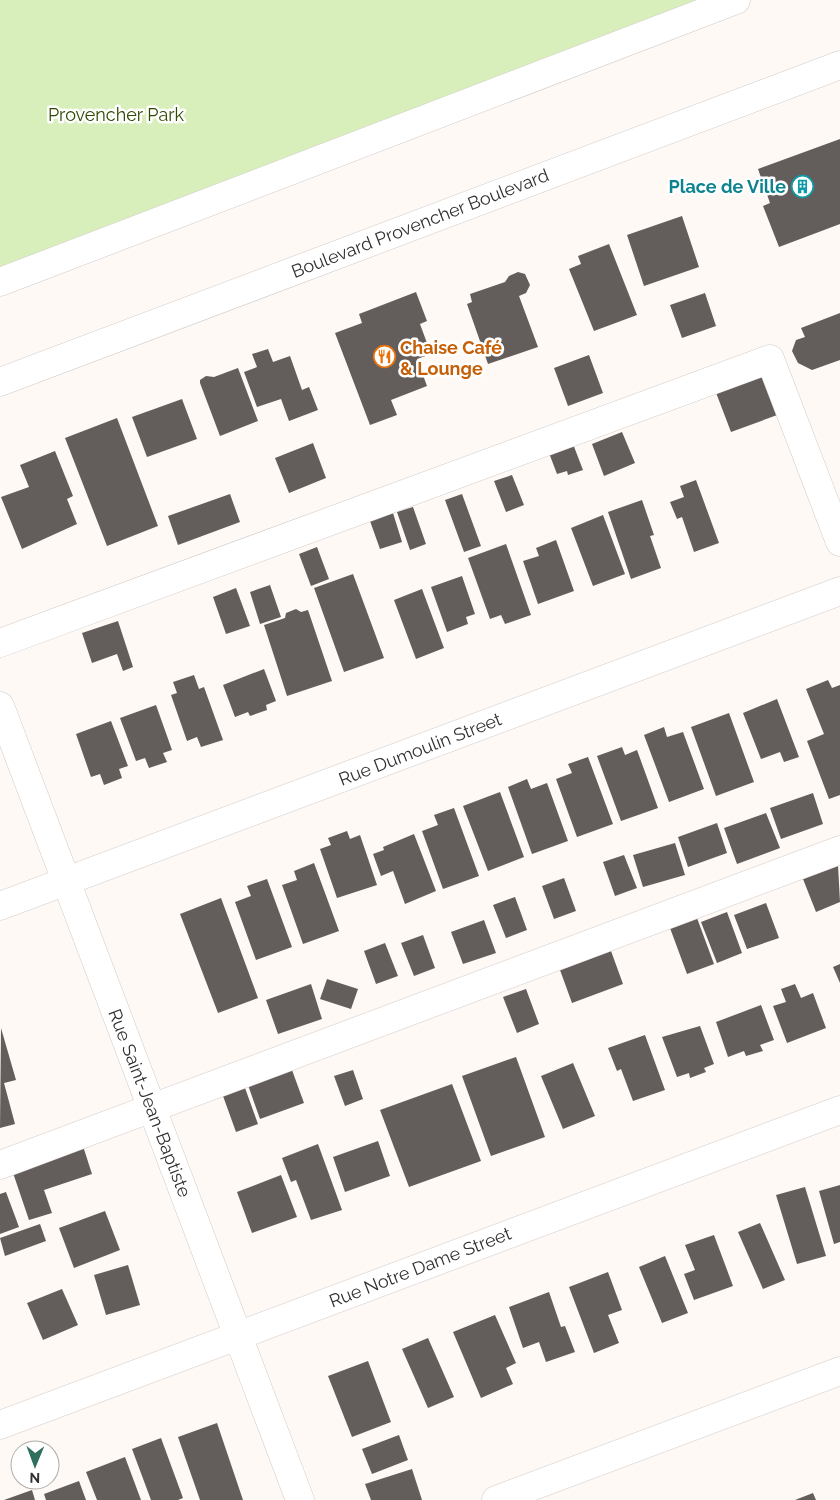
<svg xmlns="http://www.w3.org/2000/svg" width="840" height="1500" font-family="Raleway,sans-serif">
<rect width="100%" height="100%" fill="#fef9f5"/>
<!-- green -->
<path fill="#d8efbb" d="M0,0H736L0,282Z"/>
<!-- building -->
<path fill="#635d5c" d="M840,139V224L779,247L763,206L770,203L758,169Z
M682,216L699,267L644,286L627,235Z
M609,244L637,315L594,331L569,269L581,264L578,256Z
M518,272L525,274L530,285L526,293L519,296L538,347L488,364L467,304L472,302L470,294L505,282L509,276Z
M416,292L427,321L420,324L431,354L417,359L427,386L391,400L397,415L370,425L335,333L362,323L359,314Z
M705,293L716,326L682,338L670,305Z
M840,313V360L812,370L798,363L792,351L796,340L805,337L801,328Z
M268,349L273,362L290,356L302,390L309,387L318,410L289,421L281,399L257,407L244,372L257,367L252,354Z
M589,355L603,393L568,406L554,368Z
M238,368L258,421L220,436L200,383V380L206,376L214,377Z
M765,372L780,414L731,432L715,390Z
M182,399L197,439L147,457L132,417Z
M117,418L158,526L107,546L65,438Z
M622,432L635,463L604,476L592,444Z
M313,443L326,478L289,493L275,458Z
M573,444L583,470L568,475L567,471L557,474L549,453Z
M55,451L73,496L67,499L77,524L22,549L1,497L29,487L20,465Z
M512,475L524,505L506,512L494,481Z
M696,480L719,543L694,552L682,517L677,519L670,502L684,497L680,486Z
M230,494L240,522L178,545L168,516Z
M462,494L481,546L464,552L445,500Z
M642,500L654,535L650,536L661,568L631,579L608,512Z
M413,507L426,544L410,550L397,512Z
M393,513L402,542L380,549L370,521Z
M603,515L625,574L593,586L571,528Z
M556,540L574,591L538,604L523,561L539,556L536,548Z
M506,544L531,615L505,624L501,615L490,619L468,558Z
M317,547L329,579L311,586L299,554Z
M353,574L384,658L344,672L314,588Z
M462,576L475,614L466,617L468,624L447,632L431,587Z
M270,585L281,617L260,624L250,592Z
M236,588L250,626L226,634L213,597Z
M422,589L444,648L416,659L394,600Z
M296,609L301,612L308,610L332,681L287,696L264,625L285,618L286,613Z
M118,621L133,667L123,671L117,654L92,663L82,633Z
M264,669L276,701L266,705L267,710L250,716L248,712L235,717L223,685Z
M194,675L199,689L204,687L223,740L201,747L197,737L187,741L171,695L177,693L173,682Z
M828,680L832,688L840,685V795L829,799L807,741L824,734L806,689Z
M777,699L799,757L784,762L780,752L761,759L743,713Z
M156,705L172,750L163,753L167,762L149,768L145,758L136,761L120,718Z
M729,713L754,782L716,796L691,727Z
M111,721L128,766L119,769L122,778L104,785L100,774L91,777L76,734Z
M664,727L667,737L683,732L704,789L669,802L644,735Z
M622,747L625,755L637,750L658,808L621,821L597,756Z
M588,757L613,824L577,837L556,779L572,773L568,764Z
M527,779L531,789L547,783L568,841L532,854L508,787Z
M500,792L524,857L488,871L463,806Z
M813,793L823,824L781,839L770,808Z
M454,808L479,876L443,889L422,831L438,825L434,815Z
M766,813L780,848L737,864L724,828Z
M717,823L727,853L688,867L678,837Z
M347,831L350,839L360,835L377,885L337,898L320,849L331,845L328,838Z
M414,834L436,891L405,904L393,871L381,876L373,854L384,850L383,847Z
M675,843L685,875L643,887L633,855Z
M624,855L637,888L615,896L603,862Z
M314,863L339,931L303,944L282,885L297,880L294,871Z
M838,865L840,902L816,912L803,879Z
M564,878L576,911L554,919L542,886Z
M267,879L292,947L256,960L235,902L251,896L247,886Z
M515,897L527,930L506,938L493,905Z
M221,898L258,998L218,1013L180,914Z
M766,903L779,938L747,949L734,915Z
M727,912L742,953L717,963L701,922Z
M697,918L714,964L687,974L670,928Z
M484,920L496,953L463,964L451,932Z
M423,935L435,968L414,976L401,943Z
M385,943L398,976L376,984L364,951Z
M611,951L623,984L572,1003L560,970Z
M840,964V983L833,967Z
M327,979L358,989L351,1009L320,999Z
M311,984L322,1019L278,1034L266,1000Z
M795,984L801,998L813,993L826,1028L787,1043L773,1006L786,1002L781,989Z
M526,989L539,1024L517,1033L503,997Z
M761,1005L774,1040L760,1045L763,1051L746,1056L744,1051L728,1057L716,1022Z
M700,1026L714,1064L704,1068L706,1072L690,1078L689,1073L677,1077L662,1037Z
M1,1028L16,1080L4,1083L15,1124L0,1128Z
M645,1035L665,1090L633,1101L621,1069L617,1071L608,1048Z
M516,1057L545,1137L491,1156L462,1076Z
M573,1063L595,1116L563,1129L541,1076Z
M292,1070L304,1103L260,1119L248,1085Z
M353,1070L363,1099L345,1106L334,1076Z
M452,1084L481,1161L409,1187L380,1110Z
M245,1088L258,1124L236,1132L223,1096Z
M378,1141L390,1176L345,1192L333,1157Z
M82,1143L92,1174L44,1190L52,1213L29,1220L11,1167Z
M318,1144L342,1210L311,1220L296,1180L291,1182L282,1158Z
M281,1175L297,1217L252,1233L237,1192Z
M840,1185V1242L834,1244L819,1191Z
M805,1187L826,1256L797,1264L776,1195Z
M6,1192L19,1227L0,1234V1194Z
M105,1211L120,1250L74,1268L59,1228Z
M760,1223L785,1280L763,1289L738,1232Z
M40,1224L46,1241L5,1256L0,1238Z
M714,1235L733,1286L694,1300L684,1274L695,1270L685,1245Z
M665,1256L688,1313L662,1323L639,1267Z
M128,1265L140,1305L106,1315L94,1275Z
M608,1272L622,1310L608,1315L619,1343L594,1353L569,1287Z
M62,1289L78,1325L43,1340L27,1303Z
M549,1292L561,1327L565,1326L575,1352L546,1362L539,1342L523,1348L509,1307Z
M495,1315L516,1363L506,1368L513,1384L481,1398L453,1332Z
M428,1338L454,1397L428,1408L402,1349Z
M368,1361L391,1422L352,1437L328,1376Z
M217,1423L243,1500H200L178,1437Z
M399,1435L408,1460L372,1474L362,1449Z
M161,1438L183,1498L178,1500H151L132,1449Z
M125,1457L141,1500H97L86,1472Z
M412,1469L422,1500H371L365,1484Z
M79,1481L86,1500H46L44,1494Z
M32,1490L35,1500H4Z
M813,1493L816,1500H795Z"/>
<g fill="none" stroke-linecap="round" stroke-linejoin="round">
<defs>
<path id="minor" d="M0,643L770,359L840,542
M0,706L300,1500
M0,906L840,591
M0,1165L840,850
M0,1425L840,1110
M496,1500L840,1371"/>
<path id="major" d="M0,282L736,0
M0,382L840,65"/>
</defs>
<!-- minor casing -->
<use href="#minor" stroke="#d1cbc8" stroke-width="29"/>
<!-- major casing -->
<use href="#major" stroke="#d1cbc8" stroke-width="29"/>
<!-- minor -->
<use href="#minor" stroke="#fff" stroke-width="28"/>
<!-- major -->
<use href="#major" stroke="#fff" stroke-width="28"/>
</g>
<!-- icons -->
<defs>
<symbol id="building-ring" viewBox="-11 -11 22 22"><circle r="9.5" fill="#fff" stroke="#0f9aa8" stroke-width="1.5"/><path d="M-4-6H4V6H1V3H-1V6H-4ZM-2.5-4.3h1.7v1.8h-1.7ZM.8-4.3h1.7v1.8H.8ZM-2.5-1h1.7V.8h-1.7ZM.8-1h1.7V.8H.8Z" fill="#0f9aa8"/></symbol>
<symbol id="restaurant-ring" viewBox="-11 -11 22 22"><circle r="9.5" fill="#fff" stroke="#e8710a" stroke-width="1.5"/><path d="M-5-6h1v4h1v-4h1v4h1v-4h1v5L-1.5 .5V6h-2V.5L-5-1ZM5-6V6H3V1.5H1.5Q1.5-4 5-6Z" fill="#e8710a"/></symbol>
</defs>
<g fill-rule="evenodd">
<use href="#building-ring" x="790" y="174" width="25" height="25"/>
<use href="#restaurant-ring" x="372" y="344" width="25" height="25"/>
</g>
<g text-anchor="middle" dominant-baseline="central" stroke-width="5" stroke-linejoin="round" paint-order="stroke">
<!-- park labels -->
<g font-size="18" fill="#314800" stroke="#fff">
<text x="116" y="114">Provencher Park</text>
</g>
<!-- culture labels -->
<g font-size="18" font-weight="bold" fill="#0d838f" stroke="#fff" text-anchor="end">
<text x="786" y="186">Place de Ville</text>
</g>
<!-- street labels -->
<g font-size="18" fill="#32302e" stroke="#fff">
<text transform="translate(420 223) rotate(-21)">Boulevard Provencher Boulevard</text>
<text transform="translate(420 749) rotate(-21)">Rue Dumoulin Street</text>
<text transform="translate(150 1103) rotate(69)">Rue Saint-Jean-Baptiste</text>
<text transform="translate(420 1267) rotate(-21)">Rue Notre Dame Street</text>
</g>
<!-- food labels -->
<g font-size="18" font-weight="bold" fill="#c56008" stroke="#fff" text-anchor="start">
<text x="400" y="347">Chaise Café<tspan x="400" dy="21">&amp; Lounge</tspan></text>
</g>
</g>
<!-- north arrow -->
<g transform="translate(35 1465) rotate(181)"><circle r="24" fill="#ffffff" stroke="#adacab"/>
<path d="M0-4L9 19L0 12L-9 19Z" fill="#2f6f5d"/>
<text y="-8" font-size="14" font-weight="bold" text-anchor="middle" fill="#32302e">N</text>
</g>
</svg>
